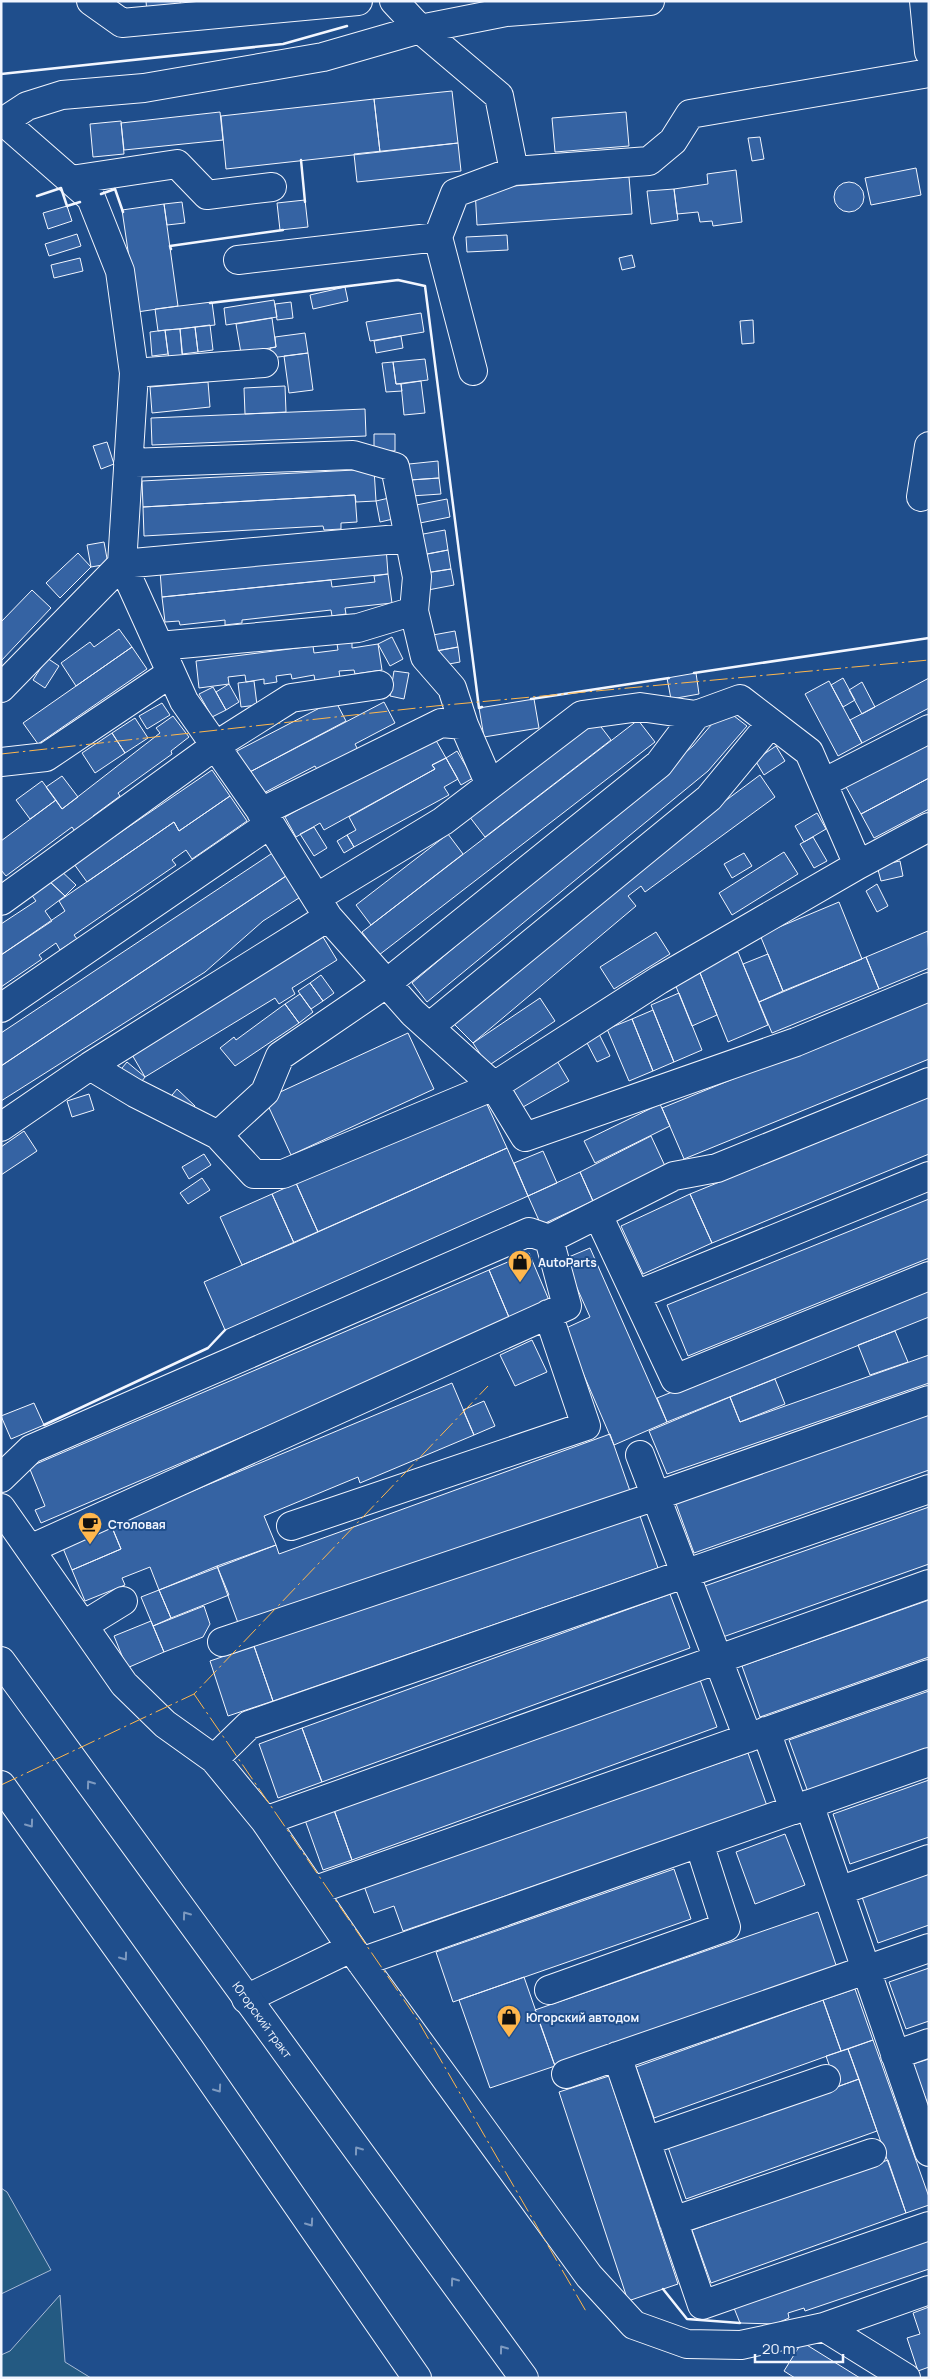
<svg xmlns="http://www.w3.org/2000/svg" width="930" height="2379" font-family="Manrope,sans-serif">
<rect width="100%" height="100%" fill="#1f4e8c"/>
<!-- green -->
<path fill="#245a82" stroke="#a8bbd7" d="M1,2188L7,2192L51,2270L1,2294Z
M60,2295L65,2362L91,2378H1V2355L10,2351Z"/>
<!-- building -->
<path fill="#3563a3" stroke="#f2f6ff" d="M146,1H180L181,11L147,13Z
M452,91L458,143L380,152L374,99Z
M374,99L380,152L226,169L221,116Z
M220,112L223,140L124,150L121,123Z
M626,112L629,146L555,152L552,118Z
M121,121L124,154L93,157L90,124Z
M760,137L764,159L752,161L748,138Z
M458,143L461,171L357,182L354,154Z
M916,168L921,195L871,205L865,178Z
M736,170L742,222L713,226L712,221L700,222L698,212L677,214L674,189L708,184L707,174Z
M629,177L632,214L477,225L475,189Z
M834 197a15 15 0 1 1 30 0a15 15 0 1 1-30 0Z
M674,189L678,220L651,224L647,191Z
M305,200L308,227L280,230L277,203Z
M182,202L185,223L167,225L164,204Z
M164,204L178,306L137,312L122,210Z
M67,206L72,221L48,229L43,213Z
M77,234L81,246L49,256L45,244Z
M507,235L508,250L467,252L466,237Z
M632,255L635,267L622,270L619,258Z
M80,258L83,271L54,278L51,265Z
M345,287L348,301L313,309L310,295Z
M274,300L277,317L226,325L224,308Z
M212,302L215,325L158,331L155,309Z
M291,302L293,318L277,320L275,304Z
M421,313L424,332L370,341L366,322Z
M272,318L276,347L241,353L236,324Z
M753,320L754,343L742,344L740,321Z
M210,325L213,350L198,352L195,327Z
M195,327L198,352L182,354L180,329Z
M180,329L183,359L169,360L165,330Z
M165,330L168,354L152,356L150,332Z
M305,333L308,353L271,358L270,348L276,347L275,337Z
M401,336L403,348L376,353L374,341Z
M308,353L313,390L289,393L284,356Z
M425,359L428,380L396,384L393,362Z
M393,362L396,384H401L402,391L386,392L382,363Z
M421,381L425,413L404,415L401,384Z
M208,382L210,407L152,413L150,387Z
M285,386L286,412L245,414L244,388Z
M365,409L366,436L152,445L151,418Z
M374,434H395V451H374Z
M107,442L114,464L101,469L93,446Z
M438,461L439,478L410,480L409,464Z
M374,469L376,501L356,502L355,495L143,507L142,481Z
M439,478L441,494L411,496L410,480Z
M355,495L357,522L341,523V529L324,530L323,526L144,536L143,507Z
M389,498L393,519L380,522L376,501Z
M447,499L450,517L415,524L411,506Z
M445,530L448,550L422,555L418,535Z
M104,542L108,564L91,567L87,545Z
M386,547L388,574L162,597L160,571Z
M448,550L451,569L425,573L422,555Z
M78,553L91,567L60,598L46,583Z
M451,569L454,585L428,590L425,573Z
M388,574L392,603L345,608L346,614L332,616L331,610L242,620V623L225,625V620L180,625L179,621L165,622L162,597L331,580L332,587L375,582L374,576Z
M32,590L51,608L1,661V622Z
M119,629L132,647L76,686L61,663L90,642L94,647Z
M455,631L458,647L436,651L433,635Z
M392,637L403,659L390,666L378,644Z
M352,642V648L378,644L382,670L355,674L354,670L339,671L340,677L315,681L314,675L292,679L291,674L276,676L277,682L264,684V679L246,682L245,675L228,677L229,684L199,688L196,661L313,646L314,653L338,650L337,644Z
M132,647L147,669L38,744L23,723Z
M458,647L460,662L438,666L436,651Z
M47,658L59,666L45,688L33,680Z
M394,671L409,673L404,699L390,696Z
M696,673L699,694L671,699L667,678Z
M843,678L855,700L843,707L831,685Z
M929,678V708L862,743L850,720Z
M254,681L257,705L241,707L238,683Z
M829,681L862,743L838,756L805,694Z
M862,682L875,707L862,714L849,690Z
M229,684L239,702L226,710L216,692Z
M213,687L226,710L212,717L199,694Z
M534,699L539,728L484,737L479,708Z
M335,700L346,721L246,774L235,752Z
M384,702L395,723L355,744L358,750L318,771L315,766L258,796L246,774Z
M162,703L170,715L147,729L139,716Z
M725,709L747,726L708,771L427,1002L412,983L693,746Z
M173,716L189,737L171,751L172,754L118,793L120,796L93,816L95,819L76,833L72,827L6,876L1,870V841L56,800L62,809L160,733L156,728Z
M135,718L148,738L125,753L112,733Z
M595,719L611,740L485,837L469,816Z
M638,720L655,742L379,955L362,932Z
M112,733L125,753L95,773L82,753Z
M433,735L446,758L432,765L435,769L324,830L320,823L296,837L285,817Z
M929,743V778L861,814L846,787Z
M776,746L785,761L764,775L755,760Z
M457,751L473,778L461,785L446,758Z
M446,758L458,779L444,787L449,795L354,847L347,835L356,830L349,817L435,769L432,765Z
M212,770L230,796L179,831L174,822L87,882L74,864Z
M760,775L775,797L645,892L641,886L628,896L636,906L473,1043L454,1024L608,888Z
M62,776L78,797L62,809L46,787Z
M929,778V809L874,838L861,814Z
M42,781L56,800L30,819L16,800Z
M230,796L247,821L192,859L186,850L172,860L176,865L74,935L77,939L60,950L56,943L39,955L42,959L1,987V955L65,911L59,901L174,822L179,831Z
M817,813L826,829L804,842L795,826Z
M314,827L327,848L314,856L300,834Z
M448,834L463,854L371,925L356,905Z
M347,835L354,847L344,853L337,841Z
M813,837L827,861L814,868L800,844Z
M274,852L289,874L1,1066V1033Z
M784,852L798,874L732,915L719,893Z
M744,853L752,866L732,878L724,864Z
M900,861L903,876L881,881L877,866Z
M57,867L76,885L65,896L46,878Z
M289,874L302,896L263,921L205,972L1,1101V1066Z
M49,881L65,896L45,911L52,921L1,955V924L36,901L30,893Z
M877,884L888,906L877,912L866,891Z
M839,902L862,959L783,991L760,935Z
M928,931L929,968L879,989L866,957Z
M656,932L670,954L614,989L600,967Z
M323,937L337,960L292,988L295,994L279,1004L275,998L145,1077L131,1053Z
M738,952L768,1025L728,1042L698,968Z
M768,954L783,991L759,1002L743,964Z
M866,957L879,989L772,1033L759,1002Z
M700,973L717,1015L692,1026L675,984Z
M321,975L334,993L323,1001L310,983Z
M310,983L323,1001L311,1009L298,991Z
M679,993L702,1050L674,1062L651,1005Z
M300,994L313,1012L299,1023L285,1004Z
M540,998L555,1021L488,1066L473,1043Z
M929,999V1059L684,1159L662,1108Z
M285,1004L299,1023L235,1066L220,1048L234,1037L236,1040Z
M653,1010L674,1062L653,1071L632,1019Z
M632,1019L653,1071L629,1081L607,1029Z
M408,1033L434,1089L291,1155L265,1099Z
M599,1034L610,1056L597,1062L586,1041Z
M556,1059L569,1081L523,1107L511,1086Z
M127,1062L145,1077L136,1089L117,1074Z
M177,1089L195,1106L186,1116L168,1100Z
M89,1094L94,1110L72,1117L67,1101Z
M929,1097V1154L712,1243L690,1194Z
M485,1100L507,1148L318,1232L296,1183Z
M660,1104L670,1126L595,1163L584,1141Z
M24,1131L37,1151L1,1175V1147Z
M651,1136L665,1166L593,1201L580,1172Z
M507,1148L528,1196L225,1330L204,1282Z
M543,1151L557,1183L528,1196L514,1163Z
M204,1154L211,1165L189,1179L182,1167Z
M580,1172L593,1201L541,1225L528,1196Z
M202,1178L210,1190L188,1204L180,1193Z
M296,1183L318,1232L294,1243L272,1194Z
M272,1194L294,1243L242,1265L220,1217Z
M690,1194L712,1243L643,1274L621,1226Z
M929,1199V1258L688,1356L667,1305Z
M590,1248L667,1422L614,1445L564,1329L590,1317L564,1259Z
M529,1253L551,1305L511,1322L489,1270Z
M489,1270L511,1322L41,1523L35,1510L45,1506L29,1467Z
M929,1290V1317L667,1422L657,1398Z
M895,1331L908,1362L870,1375L858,1345Z
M532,1340L547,1372L515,1386L500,1355Z
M929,1355V1383L667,1474L649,1431L730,1397L740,1422Z
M775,1379L785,1404L740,1422L730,1397Z
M452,1383L474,1435L360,1483L358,1477L264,1516L276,1545L159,1590L150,1567L122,1578L125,1585L85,1601L72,1570L121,1549L111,1525Z
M484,1401L495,1426L474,1435L463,1410Z
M34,1403L44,1425L11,1439L1,1416Z
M929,1411V1470L694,1553L675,1501Z
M610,1434L630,1491L241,1631L217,1566L276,1545L279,1554Z
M929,1507V1564L720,1638L702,1587Z
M639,1513L658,1568L273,1701L254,1646Z
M109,1520L121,1549L72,1570L60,1541Z
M217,1566L229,1595L171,1618L159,1590Z
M159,1590L171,1618L153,1626L141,1597Z
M670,1594L690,1648L322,1782L302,1728Z
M929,1600V1657L760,1717L742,1666Z
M204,1606L210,1624L203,1637L164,1652L153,1626Z
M151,1621L164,1652L127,1668L114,1636Z
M254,1646L273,1701L228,1716L210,1661Z
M699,1677L717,1727L352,1860L334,1810Z
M929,1691V1749L808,1792L789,1740Z
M302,1728L322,1782L278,1798L259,1744Z
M748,1753L767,1806L403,1931L394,1906L374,1913L364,1886Z
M929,1780V1837L850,1864L833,1814Z
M334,1810L352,1860L323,1870L305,1820Z
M785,1834L805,1885L755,1904L736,1852Z
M674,1869L691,1919L453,2002L436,1952Z
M929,1870V1925L878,1943L861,1894Z
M818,1912L837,1968L555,2066L535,2010Z
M929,1968V2021L906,2029L889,1982Z
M524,1977L555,2066L490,2088L459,2000Z
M855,1989L873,2040L841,2051L823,2000Z
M823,2000L841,2051L654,2118L636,2067Z
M873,2040L929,2197V2205L906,2213L848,2049Z
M848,2049L859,2079L837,2087L826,2056Z
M929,2059V2108L913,2064Z
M609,2076L678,2284L628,2301L559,2092Z
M859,2079L877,2131L686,2199L668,2147Z
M888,2160L906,2213L711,2283L692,2230Z
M929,2234V2269L805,2311L804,2308L788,2313L789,2318L775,2324L740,2323L732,2303Z
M929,2307V2367L918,2371L907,2338L920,2334L913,2313Z
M802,2342L860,2378H795L784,2371Z"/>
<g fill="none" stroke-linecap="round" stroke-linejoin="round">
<defs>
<path id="minor" d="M91,1L122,23L358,1
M394,1L420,29L499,96L514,171
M924,1L929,52
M3,121L91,198L120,271L134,373L122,564L184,701L270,824L328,917L413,1013L494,1086L525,1137L796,1042L929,987
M1,123L27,106L62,95L144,88L323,57L420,29L506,12L650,1
M71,180L177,164L207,195L272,187
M238,260L438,237
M473,371L438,237L455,193L514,171L649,161L673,141L690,114L929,73
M134,373L264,363
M128,463L353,455L395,467L417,577L414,611L425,657L452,688L464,725L490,785
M921,497L929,446
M159,646L358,628L414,611
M1,688L122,564L409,538
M1,762L46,757L171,673
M823,783L929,729
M261,812L441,723L464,725
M316,898L443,821L582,715L640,707L696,715L740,699L809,752L858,865
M1,901L215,746L291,698L379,685
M1,1008L270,824
M429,1027L709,798L771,723
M90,1066L135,1093L218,1135L254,1174H283L494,1086L659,980L858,865L929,827
M1,1127L90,1066L328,917
M218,1135L265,1092L280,1056L387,983L659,764L696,715
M598,1215L675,1379L929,1276
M636,1295L929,1176
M640,1455L748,1738
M1,1478L31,1449L529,1232L549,1239L674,1176L717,1168L929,1082
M1,1508L124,1684L165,1724L214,1759L265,1821L361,1962L589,2276L634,2325L687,2344L741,2345L824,2327L929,2290
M291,1526L586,1426L548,1314
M30,1549L567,1306L549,1239
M84,1625L123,1601
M222,1642L656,1496L929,1400
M766,1731L794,1810
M214,1759L249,1725L929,1489
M809,1804L929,2152
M265,1821L929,1584
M313,1891L929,1674
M839,1891L929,1859
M361,1962L929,1762
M549,1990L726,1927L699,1843
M246,1999L351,1948
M895,2055L929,2043
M617,2056L702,2305L929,2226
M566,2074L929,1948
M646,2141L826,2079
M673,2221L872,2153
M824,2327L906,2378"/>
<g id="major">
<path id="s1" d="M1,1661L524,2378"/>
<path d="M1,1785L189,2048L417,2378"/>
</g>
</defs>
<!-- minor casing -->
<use href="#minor" stroke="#f2f6ff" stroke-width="30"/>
<!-- major casing -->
<use href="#major" stroke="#f2f6ff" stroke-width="30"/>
<!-- minor -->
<use href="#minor" stroke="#1f4e8c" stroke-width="28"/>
<!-- major -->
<use href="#major" stroke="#1f4e8c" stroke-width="28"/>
<!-- wall -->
<path stroke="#f2f6ff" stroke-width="2.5" d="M1,74L283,44L347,26
M301,160L305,202
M101,194L115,189L123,212
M37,196L61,188L67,206L80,202
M171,249L170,246L283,230
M210,303L398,280L425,286L479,708L482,707
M694,673L929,638
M531,699L669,678
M44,1425L208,1348L225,1330
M663,2289L687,2319L740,2323"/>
<!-- power -->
<path stroke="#ffb74d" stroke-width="1" stroke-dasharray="18 4 2.5 4" stroke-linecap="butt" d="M1,754L435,706L929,660
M194,1694L417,2019L587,2313
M1,1785L194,1694L488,1386"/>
</g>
<!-- one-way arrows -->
<defs><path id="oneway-chevron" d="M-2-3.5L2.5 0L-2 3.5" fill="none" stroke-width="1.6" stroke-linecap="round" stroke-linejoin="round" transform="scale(1.25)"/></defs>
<g stroke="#7e9ac0">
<use href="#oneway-chevron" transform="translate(90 1784) rotate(-126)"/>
<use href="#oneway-chevron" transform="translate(30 1824) rotate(54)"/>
<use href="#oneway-chevron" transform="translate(186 1915) rotate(-126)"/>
<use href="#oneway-chevron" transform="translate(124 1957) rotate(54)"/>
<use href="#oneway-chevron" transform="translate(218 2089) rotate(55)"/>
<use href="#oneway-chevron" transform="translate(358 2150) rotate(-126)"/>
<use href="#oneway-chevron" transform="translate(310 2223) rotate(55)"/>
<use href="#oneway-chevron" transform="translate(454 2281) rotate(-126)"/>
<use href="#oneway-chevron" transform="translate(503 2349) rotate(-126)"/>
</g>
<!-- icons -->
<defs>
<symbol id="shop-pin" viewBox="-11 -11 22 30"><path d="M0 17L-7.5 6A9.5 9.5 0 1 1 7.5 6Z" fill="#ffb74d" stroke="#1f4e8c"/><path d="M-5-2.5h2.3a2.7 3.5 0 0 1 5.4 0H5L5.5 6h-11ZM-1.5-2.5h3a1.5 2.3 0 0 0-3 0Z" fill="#111"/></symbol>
<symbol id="cafe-pin" viewBox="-11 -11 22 30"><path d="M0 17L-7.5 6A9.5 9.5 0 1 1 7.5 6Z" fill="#ffb74d" stroke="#1f4e8c"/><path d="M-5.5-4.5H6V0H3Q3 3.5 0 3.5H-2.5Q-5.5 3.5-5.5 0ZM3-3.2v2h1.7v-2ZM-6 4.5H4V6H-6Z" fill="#111"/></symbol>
</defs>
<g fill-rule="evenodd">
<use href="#shop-pin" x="506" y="1248" width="28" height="38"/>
<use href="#cafe-pin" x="76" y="1510" width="28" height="38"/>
<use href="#shop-pin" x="495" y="2003" width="28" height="38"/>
</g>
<g text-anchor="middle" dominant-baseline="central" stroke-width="4" stroke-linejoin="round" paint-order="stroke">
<!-- poi labels -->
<g font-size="12" font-weight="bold" fill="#f2f6ff" stroke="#1f4e8c" text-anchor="start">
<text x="538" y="1262">AutoParts</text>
<text x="108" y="1524">Столовая</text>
<text x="526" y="2017">Югорский автодом</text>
</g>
<!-- street labels -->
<g font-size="12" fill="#f2f6ff" stroke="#1f4e8c">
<text stroke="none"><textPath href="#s1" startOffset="444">Югорский тракт</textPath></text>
</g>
</g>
<!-- border -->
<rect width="930" height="2379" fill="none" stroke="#f2f6ff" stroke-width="5"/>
<!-- scale -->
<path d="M755 2354v8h88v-8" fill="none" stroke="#f2f6ff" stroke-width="2.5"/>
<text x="762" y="2354" font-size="15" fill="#f2f6ff" stroke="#1f4e8c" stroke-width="4" paint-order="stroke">20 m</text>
</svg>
